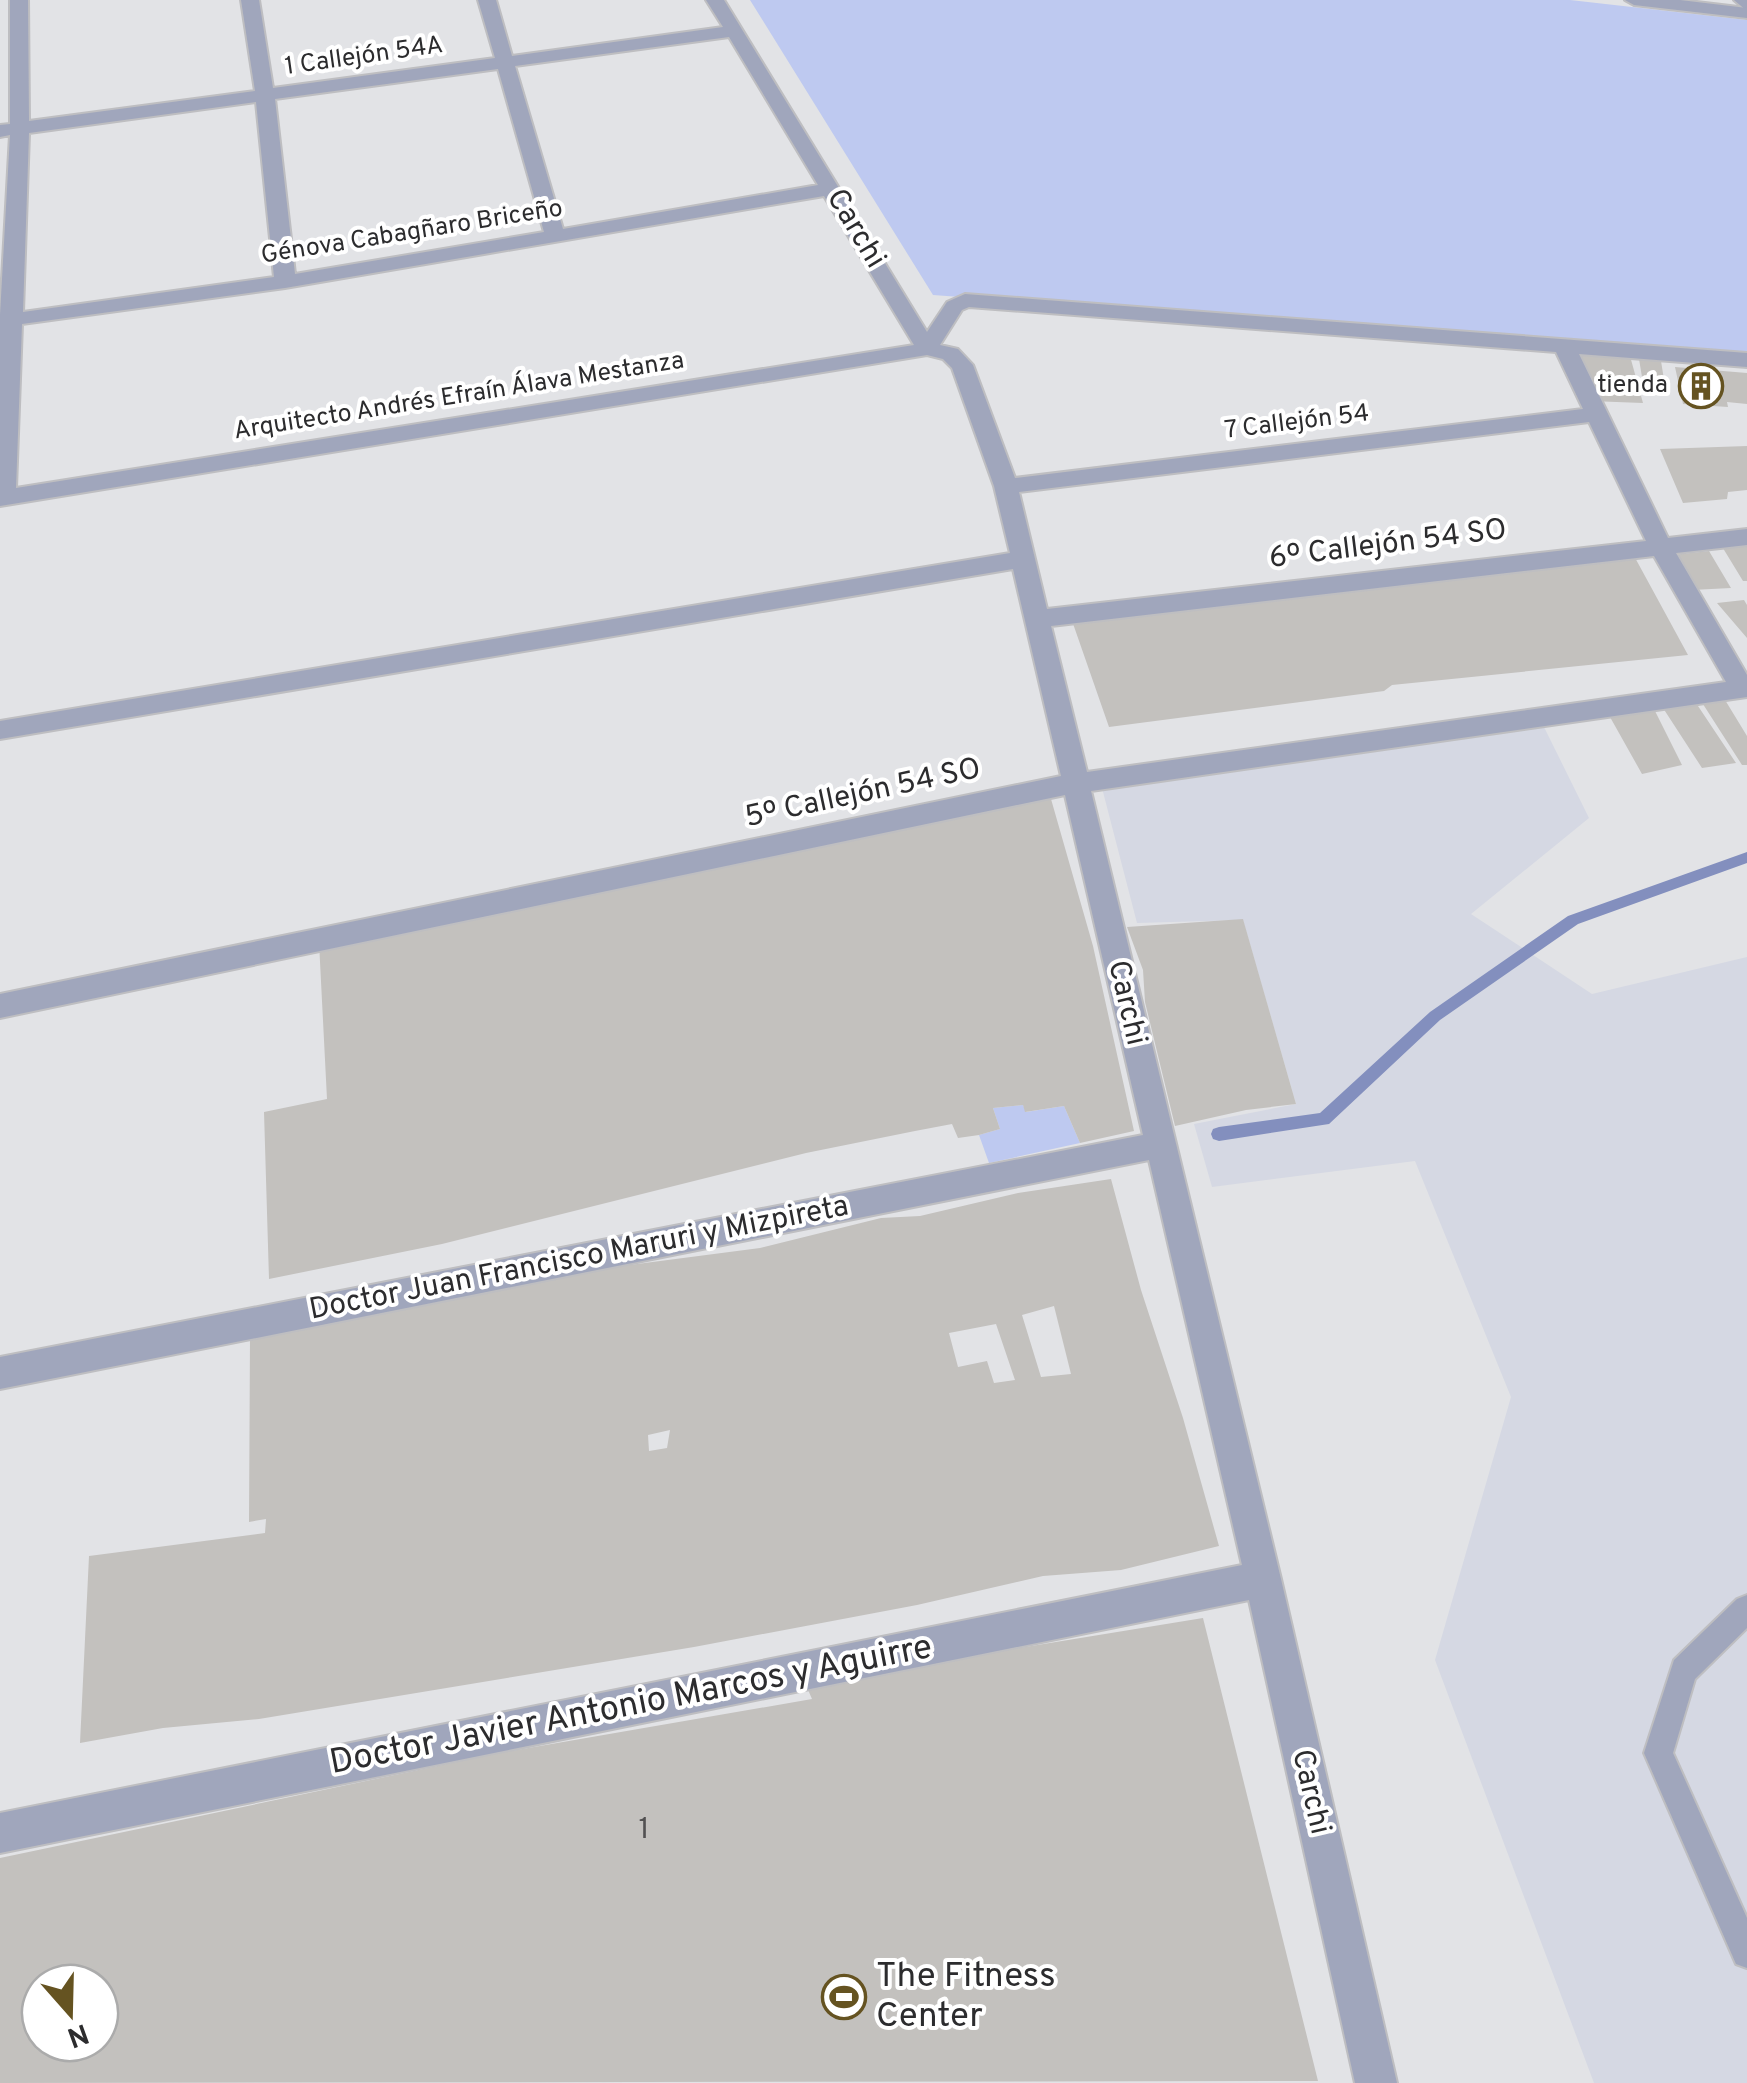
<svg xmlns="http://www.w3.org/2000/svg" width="1747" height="2083" font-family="Overpass,sans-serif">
<rect width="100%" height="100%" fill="#e2e3e6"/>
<!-- built -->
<path fill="#d5d8e3" d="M1544,727L1589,818L1471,914L1592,994L1747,957V2083H1594L1435,1660L1511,1397L1415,1161L1212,1187L1194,1124L1296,1104L1243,920L1137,923L1102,788Z"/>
<!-- green -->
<path fill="#bec9f0" d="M750,0H1570L1747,20V356L933,295Z
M1023,1105L1026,1112L1064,1106L1080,1143L989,1163L979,1135L1000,1129L993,1108Z"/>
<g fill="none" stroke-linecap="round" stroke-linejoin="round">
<!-- stream -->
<path fill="#838fbe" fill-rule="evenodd" d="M1747,852V863L1578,924L1440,1020L1329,1124L1219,1141L1213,1139L1211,1134L1213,1129L1219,1127L1320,1113L1430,1012L1568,916Z"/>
</g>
<!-- building -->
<path fill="#c3c1be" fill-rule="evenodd" d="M1578,353L1630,356L1643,403L1590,401Z
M1639,359L1661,361L1666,392L1644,389Z
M1675,367L1747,373V404L1727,402L1728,407L1683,404Z
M1747,446V490L1728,492L1727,499L1683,503L1660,449Z
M1747,537V581H1743L1718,540Z
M1709,551L1731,588L1692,590L1672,555Z
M1633,554L1688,655L1392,685L1384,691L1109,727L1070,615Z
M1744,600L1747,605V638L1717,603Z
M1722,695L1747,736V765H1742L1701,701Z
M1696,703L1736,763L1702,768L1663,708Z
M1655,711L1682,765L1642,774L1610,717Z
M1049,792L1093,946L1134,1131L1080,1143L1064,1106L1025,1112L1023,1105L993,1108L1000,1129L979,1135L958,1138L952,1124L915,1131L806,1153L442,1244L269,1279L264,1112L327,1099L319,942Z
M1243,919L1296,1104L1246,1110L1175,1126L1145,1002L1143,970L1127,927Z
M1111,1179L1141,1290L1183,1418L1219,1546L1121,1570L1043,1576L917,1605L694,1647L259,1719L163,1728L80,1743L89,1556L265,1533L266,1519L249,1522L250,1337L326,1325L568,1273L760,1248L881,1218L920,1216L1018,1193ZM1054,1306L1071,1374L1041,1377L1022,1315ZM996,1324L1015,1380L994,1383L987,1361L958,1367L949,1333ZM670,1430L667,1448L649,1451L648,1435Z
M1203,1618L1318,2081L0,2083V1858L499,1753L812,1699L805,1683ZM40,1983H100V2043H40Z"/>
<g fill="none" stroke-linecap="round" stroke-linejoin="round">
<defs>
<path id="service" d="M1734,0H1747V11Z
M1747,1595V1628L1695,1679L1673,1753L1747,1918V1968L1736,1964L1644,1753L1674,1660L1737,1599Z"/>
<path id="minor" d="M10,0H28L29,121L255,91L241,0H259L273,88L495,58L478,0H496L512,56L723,27L706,0H724L927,332L947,302L965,294L1747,353V367L1579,354L1668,538L1747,529V545L1676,553L1747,675V697L1091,791L1281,1579L1397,2083H1355L1249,1600L0,1853V1813L1242,1565L1149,1160L0,1389V1357L1143,1135L1065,795L0,1018V994L1061,776L1013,569L0,739V721L1010,553L994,486L952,368L943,359L927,355L0,506V315L10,135L0,137V125L10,124ZM729,37L818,185L563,229L515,66ZM498,69L544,232L295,274L275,99ZM256,102L274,277L23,312L29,133ZM824,196L914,345L16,488L22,324L285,288ZM969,307L1556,352L1583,409L1015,478L973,365L958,349L940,345L962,310ZM1589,422L1646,541L1047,609L1019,492ZM1654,556L1726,682L1087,772L1051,626Z
M1625,0H1680L1747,8V18L1634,5Z"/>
</defs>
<!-- service casing -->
<use href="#service" stroke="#bebec1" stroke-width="4"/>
<!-- minor casing -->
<use href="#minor" stroke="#bebec1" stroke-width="4"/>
<!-- service -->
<use href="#service" fill="#a0a6bc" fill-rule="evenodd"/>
<!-- minor -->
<use href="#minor" fill="#a0a6bc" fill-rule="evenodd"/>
</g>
<!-- icons -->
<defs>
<symbol id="building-ring" viewBox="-11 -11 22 22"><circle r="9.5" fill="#fff" stroke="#655321" stroke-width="1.5"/><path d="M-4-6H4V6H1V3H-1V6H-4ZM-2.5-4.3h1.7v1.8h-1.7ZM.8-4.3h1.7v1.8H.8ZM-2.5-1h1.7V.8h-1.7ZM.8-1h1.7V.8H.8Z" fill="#655321"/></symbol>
<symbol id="stadium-ring" viewBox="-11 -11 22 22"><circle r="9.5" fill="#fff" stroke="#655321" stroke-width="1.5"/><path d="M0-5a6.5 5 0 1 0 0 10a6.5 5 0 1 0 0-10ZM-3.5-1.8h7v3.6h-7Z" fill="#655321"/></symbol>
</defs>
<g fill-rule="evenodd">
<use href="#building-ring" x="1676" y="361" width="50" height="50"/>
<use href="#stadium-ring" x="819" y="1972" width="50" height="50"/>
</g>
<g text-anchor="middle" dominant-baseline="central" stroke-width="8" stroke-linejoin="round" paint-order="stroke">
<!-- far-street labels -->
<g font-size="25" fill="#2c2c2e" stroke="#fff">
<text transform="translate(364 57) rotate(-8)">1 Callejón 54A</text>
<text transform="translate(412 233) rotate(-9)">Génova Cabagñaro Briceño</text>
<text transform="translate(459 397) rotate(-9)">Arquitecto Andrés Efraín Álava Mestanza</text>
<text transform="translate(1297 423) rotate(-7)">7 Callejón 54</text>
</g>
<!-- far-poi labels -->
<g font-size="25" fill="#2c2c2e" stroke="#fff" text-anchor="end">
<text x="1668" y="386">tienda</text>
</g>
<!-- street labels -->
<g font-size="30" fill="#2c2c2e" stroke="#fff">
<text transform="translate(855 229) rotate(59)">Carchi</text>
<text transform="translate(1388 545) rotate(-7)">6º Callejón 54 SO</text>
<text transform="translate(863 794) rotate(-12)">5º Callejón 54 SO</text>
<text transform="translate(1126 1003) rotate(77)">Carchi</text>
<text transform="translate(579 1259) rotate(-11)">Doctor Juan Francisco Maruri y Mizpireta</text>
<text transform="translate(1310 1792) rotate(77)">Carchi</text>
</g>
<!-- near-number labels -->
<g font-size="30" fill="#525152">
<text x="644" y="1830">1</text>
</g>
<!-- near-street labels -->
<g font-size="35" fill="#2c2c2e" stroke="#fff">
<text transform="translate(631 1706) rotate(-11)">Doctor Javier Antonio Marcos y Aguirre</text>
</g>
<!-- near-poi labels -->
<g font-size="35" fill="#2c2c2e" stroke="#fff" text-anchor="start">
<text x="876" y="1977">The Fitness<tspan x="876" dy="40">Center</tspan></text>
</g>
</g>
<!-- north arrow -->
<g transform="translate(70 2013) rotate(160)"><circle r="48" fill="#ffffff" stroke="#ababab" stroke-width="2.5"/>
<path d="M0-8L18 38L0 25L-18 38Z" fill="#655321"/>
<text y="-15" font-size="28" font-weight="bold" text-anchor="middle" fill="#2c2c2e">N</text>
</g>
</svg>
